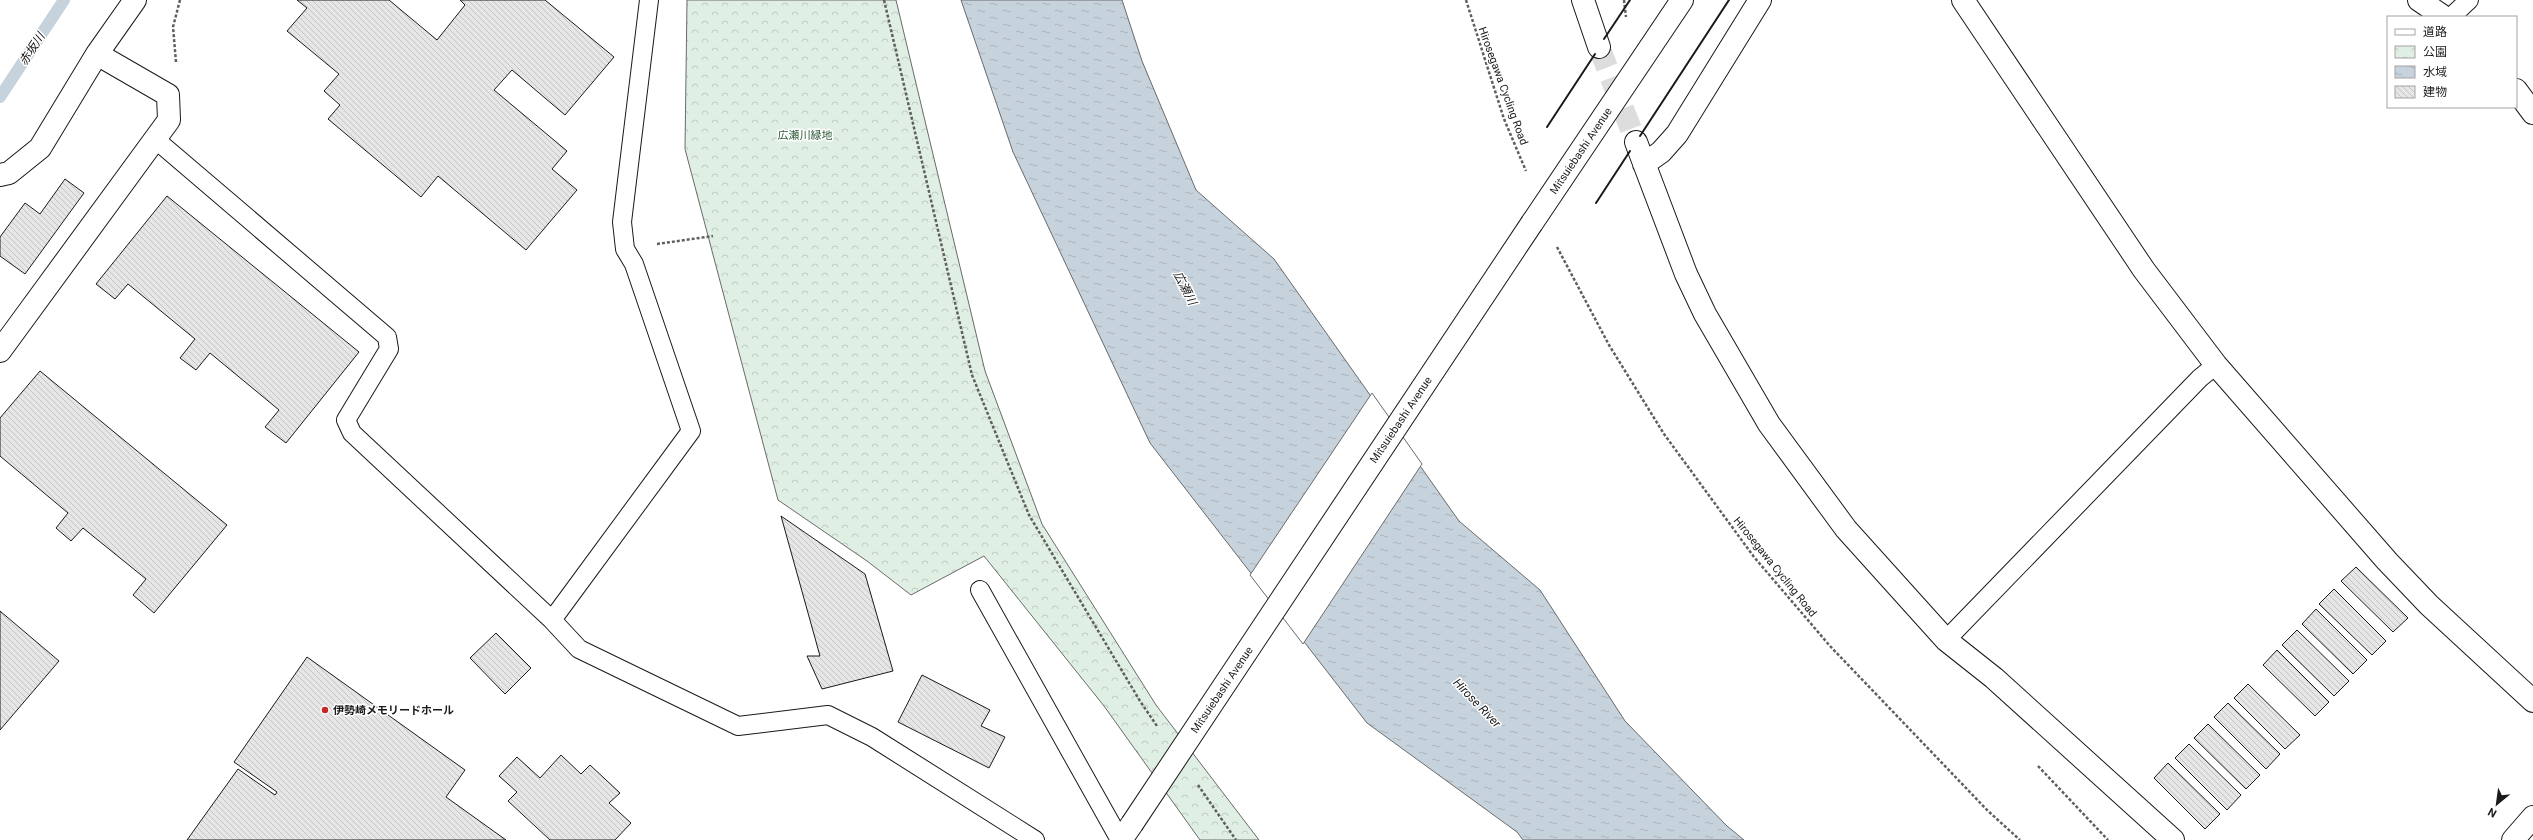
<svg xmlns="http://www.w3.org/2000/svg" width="2533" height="840" font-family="Roboto,'Noto Sans JP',sans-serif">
<defs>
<pattern id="park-crowns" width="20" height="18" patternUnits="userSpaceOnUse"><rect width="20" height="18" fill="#e0efe3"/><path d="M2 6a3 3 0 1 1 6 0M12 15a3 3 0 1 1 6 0" fill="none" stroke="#c0ccc2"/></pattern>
<pattern id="water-ripples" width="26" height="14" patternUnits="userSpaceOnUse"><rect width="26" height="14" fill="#c6d2dc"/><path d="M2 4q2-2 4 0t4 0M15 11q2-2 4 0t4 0" fill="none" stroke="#aab4bc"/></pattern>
<pattern id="building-back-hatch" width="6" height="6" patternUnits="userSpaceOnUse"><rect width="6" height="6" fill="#e6e6e6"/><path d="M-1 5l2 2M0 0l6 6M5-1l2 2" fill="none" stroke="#c5c5c5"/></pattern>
</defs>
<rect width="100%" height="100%" fill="#fff"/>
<!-- park -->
<path fill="url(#park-crowns)" stroke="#6a6a6a" d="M687,0H896L985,371L1042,524L1156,705L1259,840H1200L1104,706L984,556L911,595L867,561L778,500L685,149Z"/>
<!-- water -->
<path fill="url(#water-ripples)" stroke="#6a6a6a" d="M961,0H1122L1142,61L1196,190L1274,259L1459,521L1540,590L1625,721L1727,826L1744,840H1523L1517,832L1367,723L1150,443L1013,152Z"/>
<!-- pier -->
<path fill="#fff" stroke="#6a6a6a" d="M1372,393L1422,464L1303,644L1250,575Z"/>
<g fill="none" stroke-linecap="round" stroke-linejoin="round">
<!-- stream -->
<path stroke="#c6d2dc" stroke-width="12" d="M0,97L64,0"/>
</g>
<!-- building -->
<path fill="url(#building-back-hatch)" stroke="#1a1a1a" d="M297,0H389L437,40L465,5L460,0H545L614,57L565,115L512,70L494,90L567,151L552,169L577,190L526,250L438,176L421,197L328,119L340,105L324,91L339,74L287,31L307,8Z
M65,179L84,193L25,274L0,256V237L25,203L40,214Z
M167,196L359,352L286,443L265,427L279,410L210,353L196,370L180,358L195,339L128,284L115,299L96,284Z
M40,371L227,525L154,613L133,595L146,579L83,528L71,541L56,528L68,513L0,456V418Z
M781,516L865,574L893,671L822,689L807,656H820Z
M2356,567L2408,618L2393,632L2341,581Z
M2334,589L2386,641L2372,655L2319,604Z
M2316,609L2367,660L2353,674L2302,624Z
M0,611L59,661L0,730Z
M2297,630L2349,681L2334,696L2282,645Z
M496,633L531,668L505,694L470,658Z
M2277,650L2329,702L2315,716L2263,665Z
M307,657L465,770L446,797L506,840H187L238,769L275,795L277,792L234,762Z
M922,675L990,710L981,726L1005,737L989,768L898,722Z
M2248,684L2300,735L2285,749L2234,698Z
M2228,703L2280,754L2266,769L2214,717Z
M2208,724L2260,775L2246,789L2194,738Z
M2189,744L2241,795L2227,810L2175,758Z
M561,755L581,774L590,765L620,793L609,803L631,823L615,840H550L508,801L517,792L499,776L517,757L540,778Z
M2168,763L2220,814L2205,829L2154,778Z"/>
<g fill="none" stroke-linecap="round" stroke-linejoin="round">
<!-- street-tunnel -->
<path stroke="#ddd" stroke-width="22" stroke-dasharray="22 11" stroke-linecap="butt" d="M1599,47L1636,142"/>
<defs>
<path id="lane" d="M2451,17L2469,0
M155,139L387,337L389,349L346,420L352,433L552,620L579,649L738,726L828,715L872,737L1035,840
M980,590L1120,840
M552,620L691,431L634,264L625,249L622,222L649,0
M1946,640L2200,378L2216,365"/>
<path id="street" d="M1583,0L1599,47
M1963,0L2144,270L2216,365L2387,561L2429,605L2533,701
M2419,0L2444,17
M2516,90L2533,113
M1636,142L1686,274L1705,314L1769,424L1846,529L1946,640L1994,678L2173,840
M1644,164L1661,152L1677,134L1760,0
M0,175L9,173L40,148L97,54L135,0
M0,351L169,120L168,95L97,54
M2513,840L2533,817"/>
<path id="primary" d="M1532,223L1682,0
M1121,840L1132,824"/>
</defs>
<!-- lane casing -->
<use href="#lane" stroke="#1a1a1a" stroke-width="20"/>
<!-- street casing -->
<use href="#street" stroke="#1a1a1a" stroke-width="24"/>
<!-- primary casing -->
<use href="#primary" stroke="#1a1a1a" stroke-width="24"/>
<!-- path -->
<path stroke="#5f5f5f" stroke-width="2.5" stroke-dasharray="3 2" stroke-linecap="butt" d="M884,0L972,375L1029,515L1140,701L1157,726
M1466,0L1504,119L1526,171
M1624,0L1626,17
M176,62L173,27L180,0
M657,244L713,236
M1557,247L1609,345L1664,434L1754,557L1830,646L1988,811L2020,840
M2038,766L2108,840
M1198,785L1236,840"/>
<!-- lane -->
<use href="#lane" stroke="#fff" stroke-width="18"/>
<!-- street -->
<use href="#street" stroke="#fff" stroke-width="22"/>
<!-- primary -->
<use href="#primary" stroke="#fff" stroke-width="22"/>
<defs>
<path id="primary-bridge" d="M1132,824L1532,223"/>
</defs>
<!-- primary-bridge casing -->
<use href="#primary-bridge" stroke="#1a1a1a" stroke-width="24" stroke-linecap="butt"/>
<!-- primary-bridge -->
<use href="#primary-bridge" stroke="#fff" stroke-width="22"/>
<!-- wall -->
<path stroke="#1a1a1a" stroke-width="2" d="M1604,39L1630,0
M1547,127L1595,54
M1640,136L1729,0
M1596,203L1630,151"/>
</g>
<!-- markers -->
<circle fill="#c62828" stroke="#fff" stroke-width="1.5" cx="325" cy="710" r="4"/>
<g text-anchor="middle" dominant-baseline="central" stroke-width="3" stroke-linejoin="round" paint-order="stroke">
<!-- street labels -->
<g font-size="11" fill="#1a1a1a" stroke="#fff">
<text transform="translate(1503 86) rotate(70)">Hirosegawa Cycling Road</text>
<text transform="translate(1581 151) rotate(-56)">Mitsuiebashi Avenue</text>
<text transform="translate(1401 420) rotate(-56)">Mitsuiebashi Avenue</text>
<text transform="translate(1775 567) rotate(51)">Hirosegawa Cycling Road</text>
<text transform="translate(1222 690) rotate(-56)">Mitsuiebashi Avenue</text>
</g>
<!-- park labels -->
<g font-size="11" fill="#2b5a34" stroke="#fff">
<text x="805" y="135">広瀬川緑地</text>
</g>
<!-- poi labels -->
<g font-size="11" font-weight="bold" fill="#1a1a1a" stroke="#fff" text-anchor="start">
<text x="333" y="710">伊勢崎メモリードホール</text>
</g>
<!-- water labels -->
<g font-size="12" font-style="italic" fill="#1a1a1a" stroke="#fff">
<text transform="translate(32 49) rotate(-57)">赤坂川</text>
<text transform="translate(1185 288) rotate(63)">広瀬川</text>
<text transform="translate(1477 703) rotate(46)">Hirose River</text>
</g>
</g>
<!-- legend -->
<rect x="2387" y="16" width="130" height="92" fill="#ffffff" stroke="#a3a3a3"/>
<rect x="2395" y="29" width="20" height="6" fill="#ffffff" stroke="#a3a3a3"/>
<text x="2423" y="36" font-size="12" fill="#1a1a1a">道路</text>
<rect x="2395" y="46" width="20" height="12" fill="url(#park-crowns)" stroke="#a3a3a3"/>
<text x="2423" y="56" font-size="12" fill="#1a1a1a">公園</text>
<rect x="2395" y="66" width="20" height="12" fill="url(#water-ripples)" stroke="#a3a3a3"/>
<text x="2423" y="76" font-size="12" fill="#1a1a1a">水域</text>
<rect x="2395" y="86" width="20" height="12" fill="url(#building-back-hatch)" stroke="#a3a3a3"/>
<text x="2423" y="96" font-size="12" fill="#1a1a1a">建物</text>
<!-- north arrow -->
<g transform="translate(2497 804) rotate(209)" stroke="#ffffff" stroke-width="3" paint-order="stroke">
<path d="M0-3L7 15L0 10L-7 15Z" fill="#1a1a1a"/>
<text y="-6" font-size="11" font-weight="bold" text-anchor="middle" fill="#1a1a1a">N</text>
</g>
</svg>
